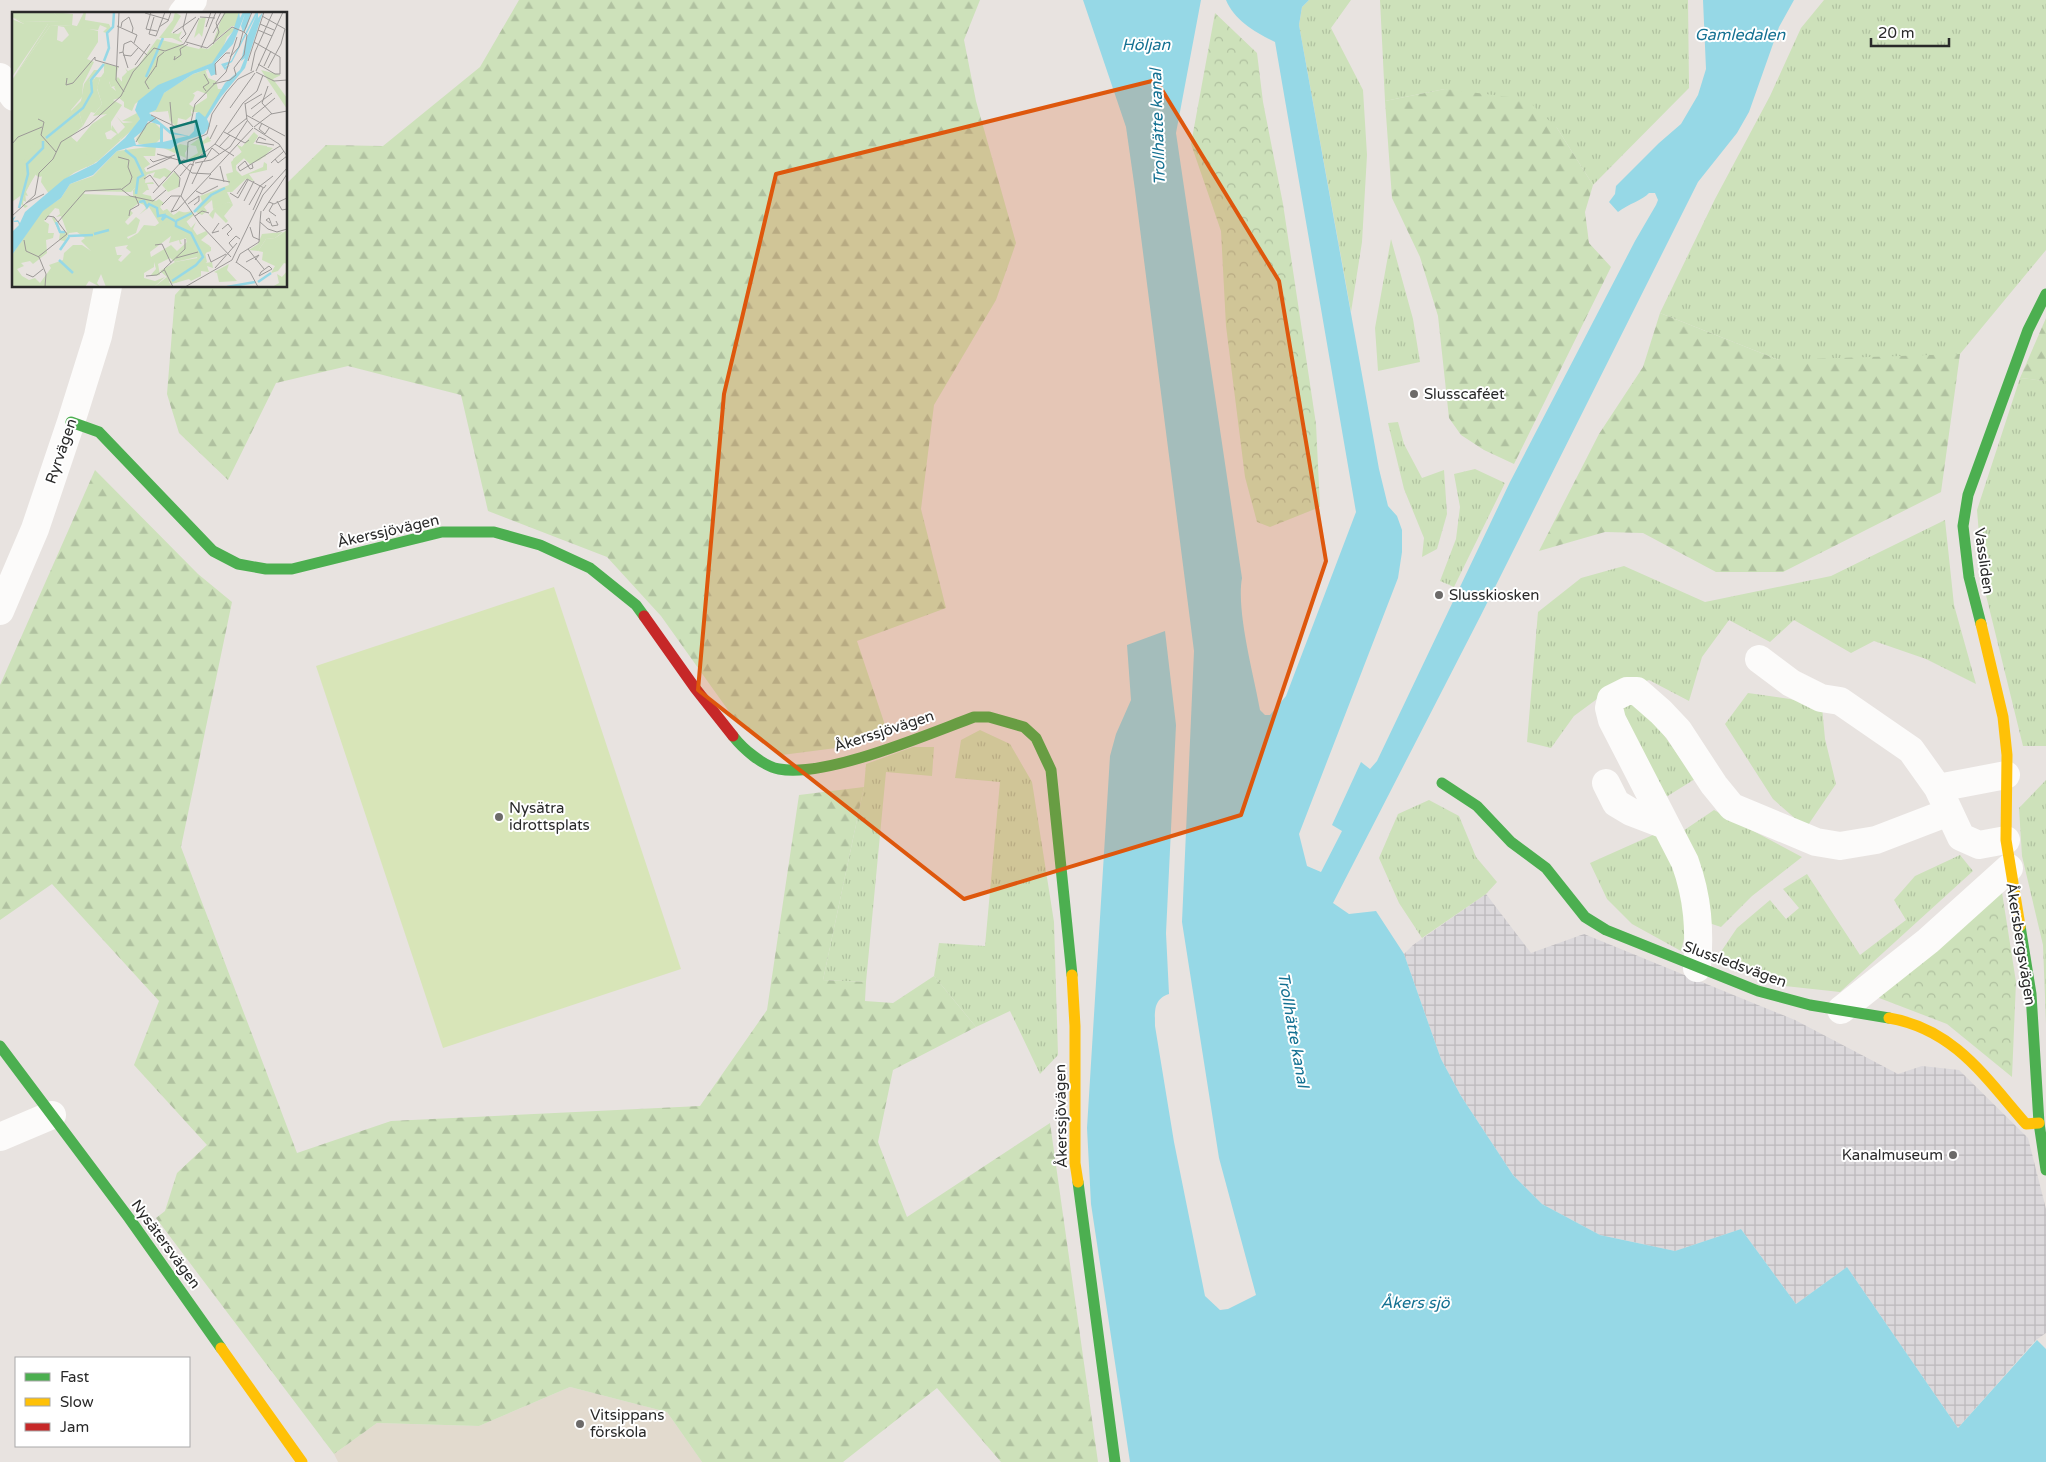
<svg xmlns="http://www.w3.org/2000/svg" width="2046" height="1462" font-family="'Varela Round',sans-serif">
<defs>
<pattern id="industrial-grid" width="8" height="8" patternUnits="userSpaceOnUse" patternTransform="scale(1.25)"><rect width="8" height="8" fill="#dbd8db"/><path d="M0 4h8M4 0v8" fill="none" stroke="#bcb9bc"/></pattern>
<pattern id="grass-tufts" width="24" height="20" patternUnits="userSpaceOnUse" patternTransform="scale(1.25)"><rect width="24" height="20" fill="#cde1ba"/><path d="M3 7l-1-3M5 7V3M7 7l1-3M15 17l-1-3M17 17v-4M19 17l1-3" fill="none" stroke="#b0c1a0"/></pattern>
<pattern id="forest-firs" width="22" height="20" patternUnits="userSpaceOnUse" patternTransform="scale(1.25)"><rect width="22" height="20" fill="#cde1ba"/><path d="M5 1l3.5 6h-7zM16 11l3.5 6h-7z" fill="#b0c1a0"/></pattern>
<pattern id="park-crowns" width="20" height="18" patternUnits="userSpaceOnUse" patternTransform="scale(1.25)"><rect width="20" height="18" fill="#cde1ba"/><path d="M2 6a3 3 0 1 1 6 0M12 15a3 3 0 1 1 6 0" fill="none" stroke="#b0c1a0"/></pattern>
</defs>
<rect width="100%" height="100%" fill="#e8e3e0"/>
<!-- industrial -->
<path fill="url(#industrial-grid)" d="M1486,894L1531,953L1584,934L1795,1020L1898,1074L1922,1066L1959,1070L2028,1138L2046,1209V1333L2036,1340L1958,1428L1847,1267L1796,1304L1741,1229L1675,1251L1600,1235L1542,1204L1513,1175L1461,1096L1441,1059L1404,954L1413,945Z"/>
<!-- education -->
<path fill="#e2dace" d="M570,1387L667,1412L702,1462H338L334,1454L377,1423L479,1426Z"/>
<!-- grass -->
<path fill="url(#grass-tufts)" d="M1309,0H1351L1331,28L1363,90L1367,155L1362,242L1351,312L1299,25L1302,7Z
M1380,0H1688L1689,88L1593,185L1557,128L1445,89L1385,101Z
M1824,0H2046V250L1960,354L1889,382L1779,360L1660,313L1715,199L1770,96L1801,28Z
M1391,239L1413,319L1420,362L1378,371L1375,328Z
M2020,378L2046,381V746H2023L1983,583L1977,510Z
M1398,422L1404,444L1422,478L1444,470L1447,514L1437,549L1422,557L1424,538L1404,489L1388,423Z
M1475,469L1505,483L1454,587L1440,581L1456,539L1460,507L1454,474Z
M1945,520L1954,605L1976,684L1926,659L1874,641L1851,653L1794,620L1770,642L1729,620L1702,657L1689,701L1649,680L1597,699L1574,716L1551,748L1527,742L1538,612L1581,578L1624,566L1705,602L1831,576Z
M1748,693L1790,699L1822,707L1825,739L1836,784L1806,828L1773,799L1725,724Z
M1635,701L1649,714L1695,779L1666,797L1616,707Z
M980,730L1010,744L1032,782L1054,922L1058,1055L1040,1074L1010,1011L976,1027L934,976L939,943L985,946L1000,782L955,778L961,740Z
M913,747H934L932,776L886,772L866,982L823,980L864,787L866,764Z
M2046,780V1024L2043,945L2022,856L2019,808Z
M1429,800L1459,816L1476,857L1497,882L1486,894L1422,938L1399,903L1379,858L1398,814Z
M1714,810L1802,857L1752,896L1721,927L1706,922L1680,833Z
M1655,834L1687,886L1688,922L1681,951L1632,924L1607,899L1590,863Z
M1960,855L1973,871L1840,992L1775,985L1714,962L1737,928L1770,900L1786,919L1799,908L1783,889L1807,874L1860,955L1906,920L1894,900L1915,876Z"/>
<!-- forest -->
<path fill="url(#forest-firs)" d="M519,0H980L964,40L976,101L1016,243L996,300L934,405L921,509L946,608L857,641L887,731L836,748L782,755L733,717L661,616L607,557L488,511L461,395L348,366L276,383L228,480L179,433L167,394L175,295L183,286H286V184L326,145L383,146L480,67Z
M1445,89L1526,99L1557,128L1593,185L1585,212L1589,243L1611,267L1514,464L1484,450L1461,435L1449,418L1438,316L1420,257L1392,198L1385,101Z
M1660,313L1779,360L1960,354L1941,492L1783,572H1716L1643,533L1605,532L1539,551L1599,434L1643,367Z
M2046,318V381L2020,378Z
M95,470L198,574L232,602L181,847L297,1153L391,1121L700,1106L767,1010L799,795L864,787L823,980L866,982L865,1001L893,1003L934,976L976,1027L893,1070L878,1142L907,1217L1050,1123L1098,1462H1001L937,1388L843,1462H702L667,1412L570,1387L479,1426L377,1423L334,1454L156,1218L165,1211L177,1173L207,1145L134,1065L159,1001L52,884L0,920V685Z"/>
<!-- park -->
<path fill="url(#park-crowns)" d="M1215,13L1257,53L1263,102L1283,204L1316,424L1320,507L1270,527L1257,522L1245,477L1226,326L1221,231L1191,144Z
M2001,886L2016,982L2012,1077L1947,1024L1874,996Z"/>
<!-- pitch -->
<path fill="#d8e5b8" d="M554,587L681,969L443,1048L316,666Z"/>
<!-- water -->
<path fill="#96d8e6" d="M1083,0H1201L1176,133L1242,578C1236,611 1254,676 1260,710L1265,715H1270L1286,696L1356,512L1275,42C1256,33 1234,20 1226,0H1309L1302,7L1299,25L1379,469L1388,506L1397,516L1402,530V552L1398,578L1299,834L1307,866L1321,872L1342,831L1332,825L1361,762L1370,769L1377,761L1510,482L1635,241L1656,205L1658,200L1655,193H1649C1643,200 1628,204 1618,212L1609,202L1615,194L1616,186L1659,143L1681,124L1698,95L1706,69L1703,0H1794L1779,27L1749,112L1737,133L1698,182L1480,617L1333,903L1349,914L1376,911L1404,954L1441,1059L1461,1096L1513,1175L1542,1204L1600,1235L1675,1251L1741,1229L1796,1304L1847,1267L1958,1428L2037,1340L2046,1349V1462H1130L1091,1204L1087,1128L1110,756L1116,734L1131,700L1127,645L1165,631L1176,725L1166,933L1169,994C1153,999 1155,1012 1155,1026L1174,1142L1205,1296L1220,1310L1228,1309L1256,1295L1219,1158L1182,922L1194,651L1135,190L1126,127Z"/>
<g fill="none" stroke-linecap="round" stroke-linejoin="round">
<!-- street -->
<path stroke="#fcfbfa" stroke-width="28" d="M182,14L193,0
M0,77L14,97
M0,611L35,529L71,422L98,336L108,286
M1759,659L1791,683L1821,698L1840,701L1911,750L1938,788L1961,837L1979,845L2006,840
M1606,783L1616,803L1631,812L1665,825
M1938,788L2006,775
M1697,968C1700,930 1698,898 1685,862L1612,720L1609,708L1611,699L1627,691H1637L1661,712L1678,730L1714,785L1732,807L1816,842L1840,846L1876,840L1949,812
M1841,1010L1928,941L2009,868
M0,1137L52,1115"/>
<!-- fast -->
<path stroke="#4caf50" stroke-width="11" d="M71,422L99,432L213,551L238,564L266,569H292L442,532H494L540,545L590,568L636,605L644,616
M1981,624L1969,577L1963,526L1968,495L2028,330L2046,294
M733,736C743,749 763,766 779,769C826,778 928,734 974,717H989L1024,727L1036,738L1051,770L1072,975
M1442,783L1477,806L1511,842L1546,868L1585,917L1606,930L1758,991L1810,1005L1889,1018
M2020,926L2031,994L2039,1123L2046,1170
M0,1046L129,1218L221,1348
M1078,1182L1115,1462"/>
<!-- slow -->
<path stroke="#ffc107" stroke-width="11" d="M1981,624L2003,717L2007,755L2006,840L2020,926
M1072,975L1075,1026V1163L1078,1182
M1889,1018C1954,1029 1985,1077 2026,1124L2039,1123
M221,1348L302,1462"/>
<!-- jam -->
<path stroke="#c62828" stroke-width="11" d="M644,616L695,688L733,736"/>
</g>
<!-- marked area -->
<path fill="#de570d" fill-opacity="0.2" stroke="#de570d" stroke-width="4" stroke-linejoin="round" d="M1156,80L1279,281L1326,561L1241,815L964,899L698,690L724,394L776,174Z"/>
<!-- markers -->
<g fill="#6c6a69" stroke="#fff" stroke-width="2">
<circle cx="1414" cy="394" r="5"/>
<circle cx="1439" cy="595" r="5"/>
<circle cx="499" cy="817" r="5"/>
<circle cx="1953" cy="1155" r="5"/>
<circle cx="580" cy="1424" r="5"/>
</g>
<g text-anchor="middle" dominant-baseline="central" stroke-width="4" stroke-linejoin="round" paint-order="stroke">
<!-- poi labels -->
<g font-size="15" fill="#292929" stroke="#fff" text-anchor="start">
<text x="1424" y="394">Slusscaféet</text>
<text x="1449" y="595">Slusskiosken</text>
<text x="509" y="808">Nysätra<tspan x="509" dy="17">idrottsplats</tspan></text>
<text x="1943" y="1155" text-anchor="end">Kanalmuseum</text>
<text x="590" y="1415">Vitsippans<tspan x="590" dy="17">förskola</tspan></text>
</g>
<!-- street labels -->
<g font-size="15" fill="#292929" stroke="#fff">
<text transform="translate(61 451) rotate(-71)">Ryrvägen</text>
<text transform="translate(388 531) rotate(-13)">Åkerssjövägen</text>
<text transform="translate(1984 561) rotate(82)">Vassliden</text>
<text transform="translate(884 731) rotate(-18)">Åkerssjövägen</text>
<text transform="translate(2021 944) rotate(81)">Åkersbergsvägen</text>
<text transform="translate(1735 964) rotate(20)">Slussledsvägen</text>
<text transform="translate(1061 1116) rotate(-91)">Åkerssjövägen</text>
<text transform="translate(166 1244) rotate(54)">Nysätersvägen</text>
</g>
<!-- water labels -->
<g font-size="16" font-style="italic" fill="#147192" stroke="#fff">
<text x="1740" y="35">Gamledalen</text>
<text x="1146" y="45">Höljan</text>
<text transform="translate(1158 127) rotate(-92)">Trollhätte kanal</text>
<text transform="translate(1293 1030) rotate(80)">Trollhätte kanal</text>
<text x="1415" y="1303">Åkers sjö</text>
</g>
</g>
<!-- overview -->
<g transform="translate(12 12)">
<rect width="275" height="275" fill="#e8e3e0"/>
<path d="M41,0L61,2L60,13L38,14L0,68L36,12H12L0,5L13,10L50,9ZM72,0H74L73,8L97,12L99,16L95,21L91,20L95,16L88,13L86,18L64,16ZM92,51L106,55L104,67L106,65L111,71L110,79L103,74L99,75L97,69L92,66ZM82,58H87L77,68L80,79L71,95L62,103L59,99L69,89L72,72ZM84,65L88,66L85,77L90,92L83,101L79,100L71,114L67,100L81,80L79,71ZM104,104L111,111L122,110L121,115L105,130L99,127L105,122L99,118L100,113L106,122L113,115ZM217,190L221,193L212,204L216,209L214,211L203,200L201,207L197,203L204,194ZM271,220L263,226L254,227L246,239L237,238L246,232L250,222ZM186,246V250L157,270L160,275H142L155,265L148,259L163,250Z" fill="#cde1ba"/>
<path d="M0,0H41L51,9L12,10L0,5ZM163,0L169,4L159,21L166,22L170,19L167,26L171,31L160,26H147L161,8ZM0,7L12,12H36L0,65ZM60,13L86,19V30L75,47L82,50L71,72L70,85L59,98L62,103L72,96L80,80L77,68L89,65L93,59L92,66L99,67L97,70L99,75L104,79L102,75L104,73L110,79V65L115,60L113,56L116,59L126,54L145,27L208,42L200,51L146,74L123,92L120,99L112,95V90L107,86L101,88L110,93L99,110V118L93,121L95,127L108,128L121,110L110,109L125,101L128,107L123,115L86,149L75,155V150L38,180L39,163L26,165L23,162L14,180L16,184L12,183L11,192L16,194L13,196L9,192L8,184L0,190V68L38,14ZM46,14L52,15L57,23L50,30L45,28ZM84,65L88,67L85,76L90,92L81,104L95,102L80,112L65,130L59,125L71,114L67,100L81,80L79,71ZM193,57L196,66L204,69L206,77H212L193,106L185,100H180V96L179,100L180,103L179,104L174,108L166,106L165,115L158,109L156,99L138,100L144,98L146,88L160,75ZM184,78L195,82V86L181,95L177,92L181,88L183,83L180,81ZM249,58L269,63L261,67L275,86V97ZM136,111H143L148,116V127L143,132H127L124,127ZM242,120L246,124L241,132L255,134L254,144L238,152L232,146L224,153V158L230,164L251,155L252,150L255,152V158L237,162L242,169L234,167L220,180H215L221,193L217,190L201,197L200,188L192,195L195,199L190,203L182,199L190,189L188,184L217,173L214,162L221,160L219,150L230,140L225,133L230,135ZM196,124L199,129L189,133L192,139L188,143L184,148L176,147L186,141L184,134L178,133L189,125L190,130ZM168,132L177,134L173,141L174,146L147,134L159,137ZM144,134L143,144H131L138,152L132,156L134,160L153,156L160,160L155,166L152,164L148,167L141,165L143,160L134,163L133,171L141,170L142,172H135L137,178H131L130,182L139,184L140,189L151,199L155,197L157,202L162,203L167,199L181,203L174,209L179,216L184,210L181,217L185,223L194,219L196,222L189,228L198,234L190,248L193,251L200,250L201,256L195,254L197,260L189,259V264L179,269L177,267L160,272L158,270L186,248L185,245L163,250L158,246L146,252L148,263L138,264L144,257L142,250V255L132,261V266L143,269L153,265L142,275H94L89,262L85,271L88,275L77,269L73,275H0V243L30,199L49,186L58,172L81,164L105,139ZM123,176L121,184L72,182L73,179L119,180ZM129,189L134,196L127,203L137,195L147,211L143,214L132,213L126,221L116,227L115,225L124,221L128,208L124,205L116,213L113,210L121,201L118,198ZM43,196L47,197L48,202L44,205L49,204L55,220H49L42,205L40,206L48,221L47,228L53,229L57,221L65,220L73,226L69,229L79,239L70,233H61L52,241L51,248L37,253L39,256L28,271L23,266L17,268L10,264L5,257L12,254L9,251L18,249L21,252L35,241L34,228L41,226L42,221H36L37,212L32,209ZM159,224L157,231L167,228L168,232H170L168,228L174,226L176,229L165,239L159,233L139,245L138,240ZM116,233L114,236L119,240L109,250L106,248L110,243H105L103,235ZM162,160L167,164V175L156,180L150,173ZM275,218V252L272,251L266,259L259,261L263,254L250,248L251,240L246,239L254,227L263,226ZM217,252L215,258L225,269L207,270L205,261L202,260ZM275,259V275H260L267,271L265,262L270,265Z" fill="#cde1ba" fill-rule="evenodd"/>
<path d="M212,0H228L225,15L220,14L201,30ZM194,5L190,25L187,21L182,26L187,7ZM219,16L224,17L215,25L209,41L200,51L138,78L134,72L136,64L146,59L153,61L172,43H181L188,36L196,37ZM196,58L191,61L194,67L188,73L191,75L180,82L171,105L159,106L156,99L144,100L147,86L152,81L181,62ZM243,122L246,124L241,132L261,136L248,148L238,152L232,146L223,154L221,147L230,140L225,133L230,135ZM59,125L83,151L57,163L37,182L29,170L30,164L24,162L13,180L14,190L9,187L11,173L3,159L10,162L11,157L7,153L9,147L12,149L16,138L31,126L43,141L38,150L49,131ZM128,138H138L139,142L131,144L138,152L132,156L135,163L131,166L136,177L130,182L144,189L147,187L152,191L148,195L151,199L155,197L161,203L180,199L182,203L174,210L192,233L199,235V239L193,241L195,250L164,271L160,265L186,249L188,241L186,235L175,232L174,226L167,228V221L156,210L148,215L150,212L141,196L127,191L121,182V178L126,175V163L118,162V148L106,143Z" fill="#cde1ba"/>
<path d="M227,0L228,6L231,0H239L235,15L231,20L229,14L233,2L221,32L203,51L204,62L199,64L196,57L181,62L152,81L144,98L137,101L160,120L177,124L182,119L184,101L187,100L193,105L213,71L228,58L233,46L229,49L234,27L245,2L220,50L212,55L218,53L213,58L209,52L219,49L244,0H246V6L251,0L233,56L209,85L195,107L198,114L192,122L166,131L159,137L122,134L105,139L81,163L58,172L49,186L31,199L0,243V220L7,213L6,210H2L0,207L4,204L1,209L6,208L8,211L13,200L52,167L84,151L113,126L128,107L123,98L126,89L146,73L200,51L221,19ZM136,109L148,113V130L124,133L122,126L133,117ZM151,116L158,122L175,124L151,130Z" fill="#96d8e6" fill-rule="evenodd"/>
<path fill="none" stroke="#96d8e6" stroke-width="2.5" d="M92,49L97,36L95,21L101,15L102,0M134,65L151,26M34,126L71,96L80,80L79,68L92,52M113,138L123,146L131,163L126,166L124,182M127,190L132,189L135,195L137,192L145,196L146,204L152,203L150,208L154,204L163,209M7,196L16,162L15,152L31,136V129M182,200L199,183L213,176M164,209L180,201M44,210L48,220H53M82,222L97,218M56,224L81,223M48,238L57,225M47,248L61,261M160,269L184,253L191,245L179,221L164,214V209M246,270L259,261M215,275L243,270"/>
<path fill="none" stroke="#9c9997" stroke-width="1" d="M107,0L104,68L112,80M139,0L134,17L145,19M133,1L157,8M250,4L273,17M142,5L137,22L144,24L153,0M188,5L203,6M248,12L262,18M105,14L125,23L122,31M109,15L110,10L117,5L121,16L120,21M147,15L156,9L159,0M194,15L199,0M246,18L260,24M232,20L240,0M161,21L184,5M201,21L213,1M169,27L174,22L171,16L175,0M174,30L195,36L220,15L232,20M242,30L268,45V62M201,32L207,20L204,11L209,0M189,36L204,0M111,40L116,56M107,41L111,40L112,32L119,29L135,43M111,43L119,44L126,36M163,44L162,48L169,43L168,37L176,32M218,45L227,35L231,20M236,49L252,0M246,52L263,62H268M123,53L138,32M252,54L259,39M144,55L146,45L152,40M256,56L269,32L273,17M239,59L243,40L261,0M244,59L271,0M244,60L262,69L275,68M192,62L197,71L191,75L194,79M204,63L203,52L214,41H218M55,66L54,73L61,71L83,45V48L107,55M201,72L218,68L224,63L222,56L232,43L235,23L232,20M256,74L250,91L260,102M137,77L133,70L144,54M158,90L160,113M233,91L235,108L241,115M233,92L250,82M218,96L243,61M239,97L260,81M139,103L164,115L179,110L183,92L214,60L225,25M234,103L273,124M240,105L263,86M26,107L32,110L29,123L44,140M250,111L247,117L253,122L257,116M242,115L259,102L275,99M242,116L267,132L275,144M212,120L233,131L237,128M215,122L235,106M198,127L205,113M254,128L247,125L244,130L262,133M124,130L135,112L144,106M0,132L6,125L30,115M203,132L231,91L245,79L251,63M203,132L222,144M207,135L218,123M145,142L170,149M106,145L117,148L116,155L120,165L118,171L110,177M138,147L141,150L163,143M263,147L266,151L275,144M175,148L176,130L195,122L200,102L214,81L226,67L242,59M192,149L200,136L207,142M169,151L180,161L198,162L241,116M183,151L199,148L218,135L235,109M259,151L272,139M208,154L212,170M135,157L160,145M162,159L168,166L167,175M228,159L268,134M228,159L226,155L233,149L238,157L241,156L240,152M168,164L178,152L182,153M197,166L218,170M132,167L138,163L147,175M180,172L191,149M248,174L261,164M184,179L190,182L206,174M141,181L171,148L182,149M218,181L226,186L236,168M225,182L235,167L252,176L254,173M168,184L159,200L165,198L199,162M169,184L182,149L203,132M232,189L242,169M265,189L270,198L275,197M257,190L262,192L275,186M14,191L32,182M176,192L187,184V189L182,193M261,192L257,199L264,204M150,193L159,184H169L188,212L219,245M237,193L248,174M241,198L251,176M249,199L248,210L256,217L265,220L275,217M251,199L275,162M0,204L23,183L27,161L41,147L49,130L77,113L109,84L121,60L142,36L153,39L172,32L187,6M117,204L118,198L127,193L123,184M183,204L190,199L197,201M33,208L36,204L42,205L46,210M207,211L200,221L207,219M258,211L254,208L257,206L260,214L266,213L264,209M238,215L241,225L248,228M210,217L216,212L220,217L215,222L217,224M12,228L14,239L27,245L34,262L33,275M143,233L150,232L159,251M221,236L217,231L224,224L228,227M236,237L252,257M196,242L199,250L214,242M26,245L55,222L46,210L73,179L109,177L118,184L141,189L154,178M164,246L186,240M224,250L238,260L246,275M234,250L247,243L243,248M224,251L228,242L247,230L248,210M257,254L260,257L247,264L249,260ZM203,256L225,231M14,262L21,265L31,257M134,264L145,263L152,258M161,275L152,257L173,237V227M173,275L220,248L251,183L275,156"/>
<path fill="#0f766e" fill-opacity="0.15" stroke="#0f766e" stroke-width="2.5" d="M184,109L193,144L168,151L159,116Z"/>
<rect width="275" height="275" fill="none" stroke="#292929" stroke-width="2.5"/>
</g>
<!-- legend -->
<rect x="15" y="1357" width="175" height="90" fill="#ffffff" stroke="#a9a9a9"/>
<rect x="25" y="1373" width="25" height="8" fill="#4caf50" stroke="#a9a9a9"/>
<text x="60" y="1382" font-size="15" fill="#292929">Fast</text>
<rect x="25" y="1398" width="25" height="8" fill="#ffc107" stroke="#a9a9a9"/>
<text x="60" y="1407" font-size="15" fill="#292929">Slow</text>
<rect x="25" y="1423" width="25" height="8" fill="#c62828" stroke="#a9a9a9"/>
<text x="60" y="1432" font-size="15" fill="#292929">Jam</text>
<!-- scale -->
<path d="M1871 38v8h78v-8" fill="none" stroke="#292929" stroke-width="2.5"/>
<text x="1878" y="38" font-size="15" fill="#292929" stroke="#ffffff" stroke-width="4" paint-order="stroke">20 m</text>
</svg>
